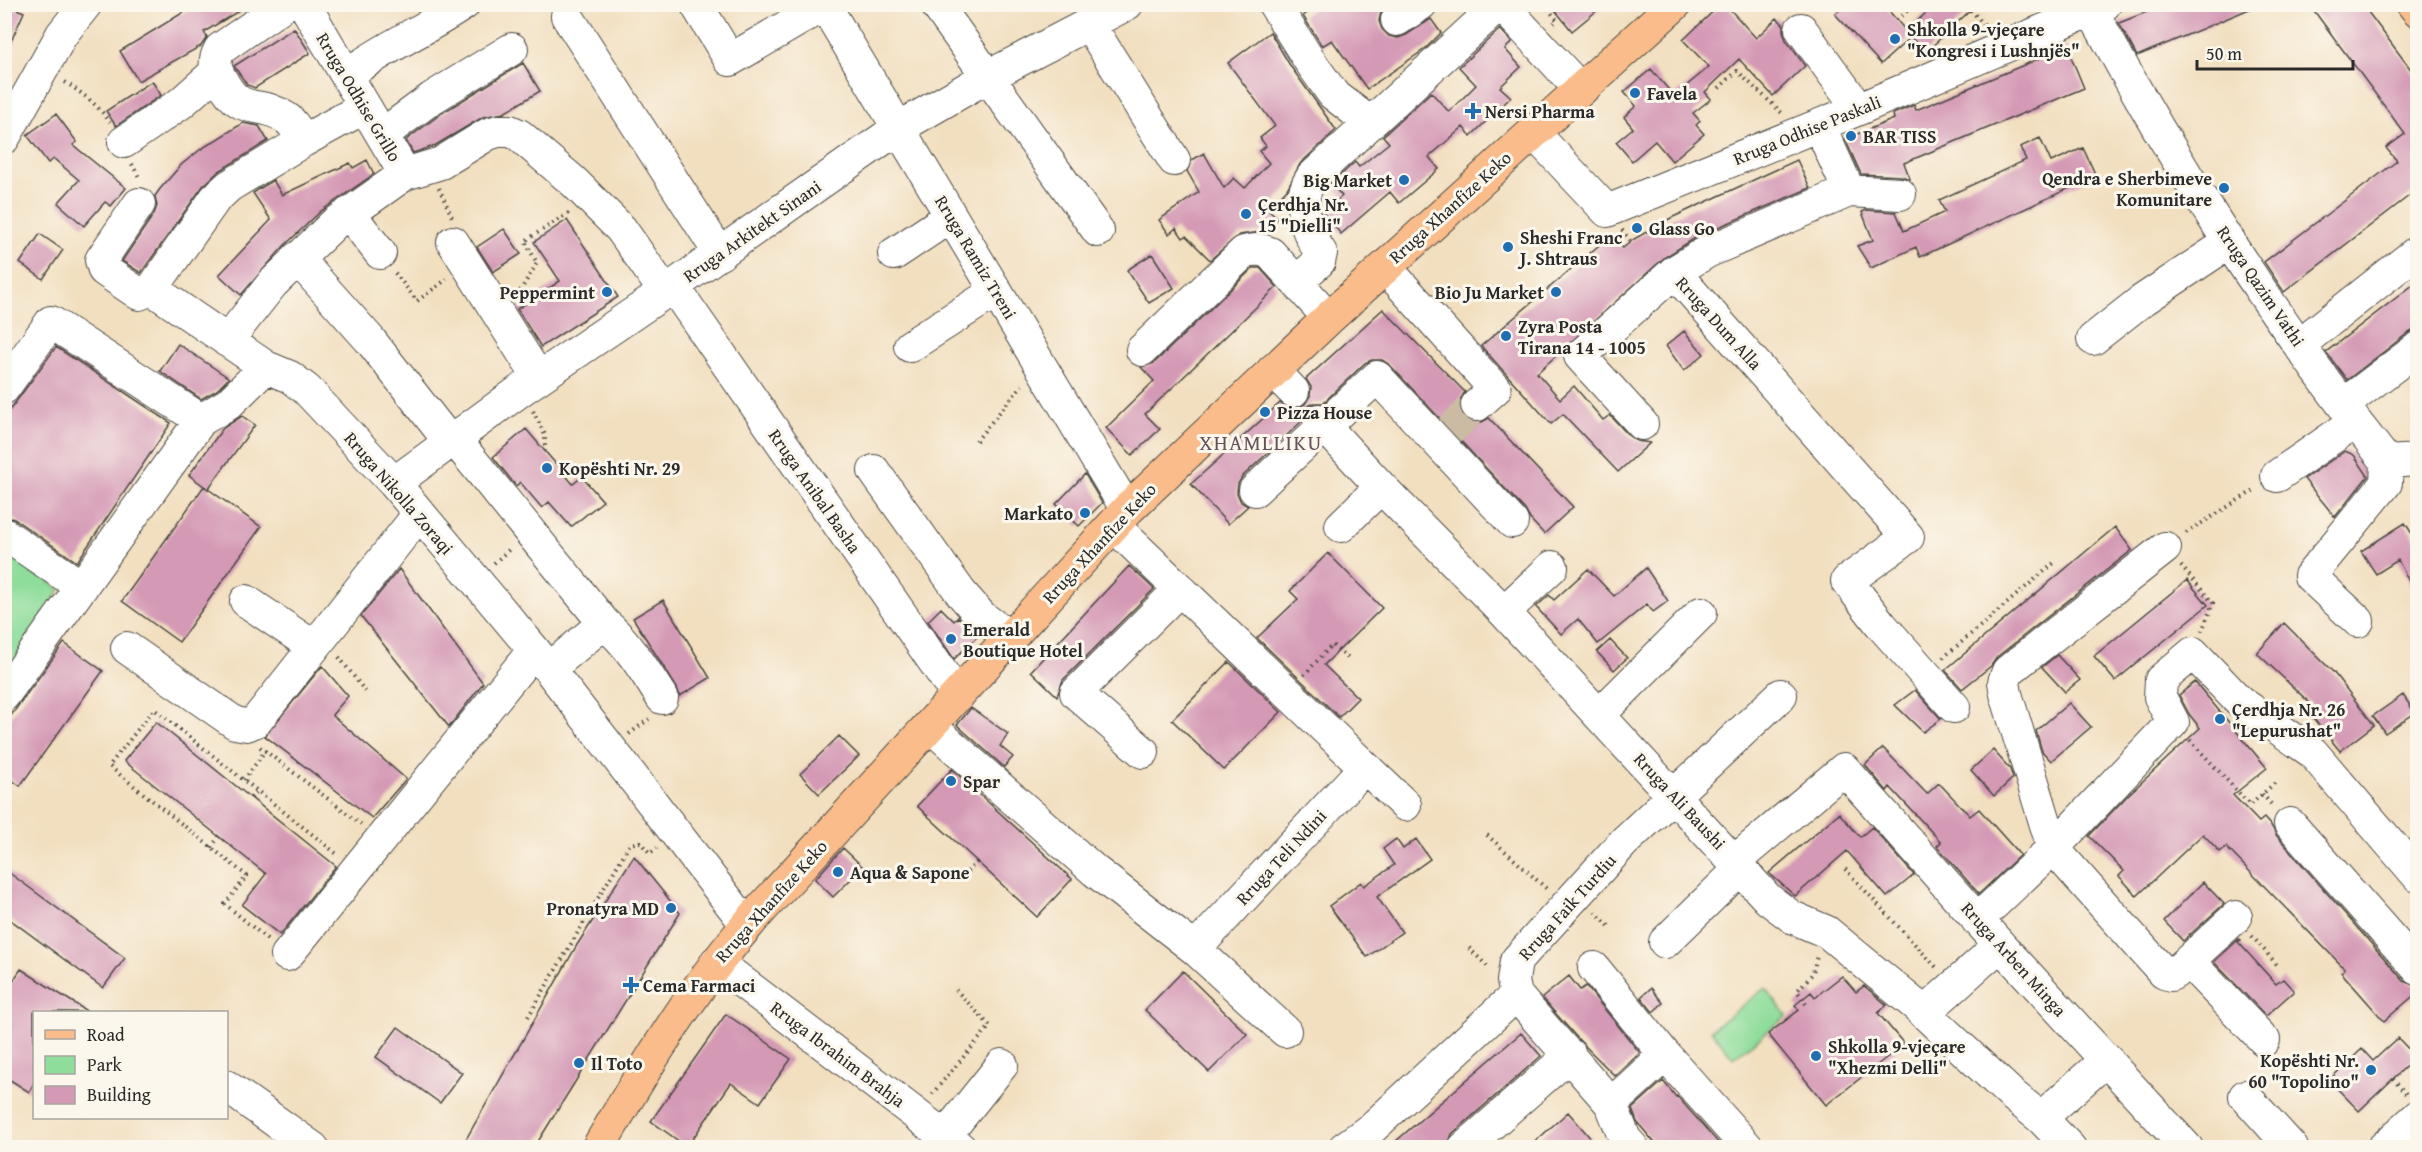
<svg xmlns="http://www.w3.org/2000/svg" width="2422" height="1152" font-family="'Gentium Book Plus',serif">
<rect width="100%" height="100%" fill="#fbf7ec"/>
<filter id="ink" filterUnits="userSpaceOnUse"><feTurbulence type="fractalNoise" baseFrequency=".0167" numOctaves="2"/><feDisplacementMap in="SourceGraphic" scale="12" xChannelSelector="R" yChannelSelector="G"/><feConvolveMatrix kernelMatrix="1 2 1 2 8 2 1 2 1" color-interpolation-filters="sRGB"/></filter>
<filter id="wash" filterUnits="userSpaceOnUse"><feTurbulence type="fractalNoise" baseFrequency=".008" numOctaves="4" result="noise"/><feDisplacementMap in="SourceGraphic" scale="24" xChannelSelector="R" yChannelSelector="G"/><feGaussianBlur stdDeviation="1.35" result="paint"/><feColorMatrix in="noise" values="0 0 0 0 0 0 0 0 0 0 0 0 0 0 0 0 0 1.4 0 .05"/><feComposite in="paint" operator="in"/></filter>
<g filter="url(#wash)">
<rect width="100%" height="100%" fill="#f2dfc0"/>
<!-- green -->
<path fill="#8fdd9b" stroke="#5d8463" stroke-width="1.5" d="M5,545L60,590L5,674Z
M1765,988L1787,1016L1733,1058L1711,1030Z"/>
<g id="blocks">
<!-- building -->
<path fill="#d499b5" d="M4,4L24,12L4,57Z
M197,4H250L204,32L207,37L201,46L138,81L120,51Z
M1320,4H1388L1381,12L1379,21L1382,29L1389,36L1398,38L1406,35L1431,19L1441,33L1425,49L1367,89L1332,40L1322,46L1303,16Z
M1550,4H1605L1572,31Z
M1721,4H1725L1756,38L1777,18L1784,25L1783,31L1786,40L1805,66L1773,96L1739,59L1705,92L1711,99L1693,113L1700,121L1696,125L1704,134L1672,161L1655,141L1632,161L1616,142L1633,128L1624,117L1636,106L1624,92L1651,69L1674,96L1709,67L1683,40Z
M1846,4H1883L1906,31L1936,4H1977L1925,53L1911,37L1881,64L1835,14Z
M2167,4H2258L2259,5L2137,56L2119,23Z
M2309,4H2362L2418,79V189L2284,292L2264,262L2397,161L2386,148L2405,134Z
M294,28L310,53L255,88L247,85L234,66Z
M1500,29L1512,42L1505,49L1521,67L1500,87L1511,97L1471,136L1463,127L1429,157L1439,169L1399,203L1390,192L1341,234L1323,213L1342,196L1331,184L1355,162L1359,167L1389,143L1383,136L1431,92L1449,112L1476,85L1459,67Z
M1270,32L1291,67L1336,130L1300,164L1287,189L1268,209L1278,218L1269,227L1261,232L1239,235L1210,260L1186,236L1183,238L1176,228L1169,234L1159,220L1199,192L1187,171L1192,160L1204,153L1224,188L1234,178L1245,188L1269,163L1259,151L1266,146L1260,138L1275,126L1228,63Z
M2067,47L2084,88L1904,163L1910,179L1901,176L1861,174L1845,139L1894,119L1893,114L1914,105L1916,110Z
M523,63L540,91L504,113L483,117L434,146L413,153L406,140L442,113Z
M152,81L161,95L116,126L106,111Z
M56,114L77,142L73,145L126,188L111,206L105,202L84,226L58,203L79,180L54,159L48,163L27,135Z
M243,123L259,126L268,141L219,171L203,186L141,273L122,261L154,214L157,206L155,196L160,189L181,165L201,149Z
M2040,138L2051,162L2083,148L2096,176L1920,257L1916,247L1871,268L1857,246L1873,240L1862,212L1866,210L1896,212L1904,231L1945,212L1939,200L2026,160L2020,147Z
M367,160L374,174L321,211L285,245L241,295L219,275L271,220L253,193L273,180L282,195L350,163L353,168Z
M1797,160L1810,188L1700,235L1665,257L1537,373L1560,399L1574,386L1603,420L1610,415L1629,436L1637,441L1650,443L1618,472L1563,414L1551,424L1481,346L1611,235L1623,248L1634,239L1671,218Z
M567,220L618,297L541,347L517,309L560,281L534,242Z
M504,229L521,254L493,272L477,247Z
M40,234L63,250L43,279L20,263Z
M1152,254L1174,288L1149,303L1127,270Z
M1253,268H1260L1277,287L1145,414L1160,429L1132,455L1106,428L1154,381L1141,367L1154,363Z
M2418,281V328L2407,334L2347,380L2326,352Z
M1383,309L1465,392L1460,400L1459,408L1464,417L1471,422L1480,423L1489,418L1573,507L1544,534L1530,519L1525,510L1390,365L1382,360H1372L1365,363L1323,403H1314L1306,407L1302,414L1301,422L1242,477L1238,484L1237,493L1241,502L1248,506L1228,524L1191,484L1280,403L1288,408H1298L1305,404L1310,396L1311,387L1306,379Z
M1684,331L1704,354L1684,371L1666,346Z
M178,344L229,378L217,390L201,399L160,371Z
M56,347L171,423L77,562L14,519L4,516V418Z
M242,416L255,425L208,489L189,475L223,428Z
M526,429L573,484L582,477L603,501L571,527L549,502L542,508L520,482L516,486L493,457Z
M2345,451L2354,455L2368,476L2335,517L2304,479Z
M1085,474L1102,503L1079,526L1056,504Z
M204,486L261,527L179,642L122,601Z
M2405,523L2418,543V599L2398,560L2376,574L2361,551Z
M2115,527L2132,550L1997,657L1991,666L1962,689L1945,670Z
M1328,553L1382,608L1324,665L1358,698L1339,717L1257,638L1298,599L1290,591Z
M1129,566L1154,589L1063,680L1057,696L1031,671Z
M1646,568L1668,601L1653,612L1647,604L1598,644L1578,619L1561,634L1536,607L1549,595L1554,600L1588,569L1614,596Z
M399,569L483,683L449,727L361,616Z
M2187,580L2208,605L2115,681L2094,656Z
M663,600L710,678L680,696L677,688L633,618Z
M941,608L954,621L958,617L978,636L954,659L928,621Z
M2284,623L2334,673L2374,725L2340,751L2309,713L2315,708L2257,653Z
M1610,640L1627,658L1614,670L1597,652Z
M64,643L103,671L20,786L4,774V725Z
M2057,655L2080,680L2065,692L2042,667Z
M1229,662L1281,712L1224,770L1172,720Z
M322,666L348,696L332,715L406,779L372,818L265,736Z
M2195,682L2267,768L2233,795L2259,822L2264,818L2272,827L2277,836L2404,981L2418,986V992L2384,1021L2341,972L2345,969L2226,847L2220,852L2203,834L2137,896L2119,876L2124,871L2089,836L2129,794L2200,728L2189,714L2179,695Z
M1915,690L1941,719L1923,732L1895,705Z
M2403,695L2415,713L2385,733L2373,716Z
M2069,703L2091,727L2051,761L2042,751L2036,731Z
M971,708L1008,734L1000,746L1013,757L1004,767L957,725Z
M156,722L336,866L280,935L242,905L266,874L124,761Z
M839,736L859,756L819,794L800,774Z
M1883,748L1927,794L1939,783L1970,816L1979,809L2020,855L1979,894L1937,846L1941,842L1890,787L1887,791L1865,765Z
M1993,750L2010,769L2013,778L1994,796L1971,770Z
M952,769L1072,879L1037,917L917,806Z
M1839,813L1860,837L1872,827L1914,875L1887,897L1847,851L1795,896L1769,873Z
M1396,839L1403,849L1416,839L1430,859L1377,897L1402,932L1367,957L1329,906L1361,882L1364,886L1394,865L1383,849Z
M843,848L863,867L833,897L815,879Z
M634,856L680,913L534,1148H461L577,945Z
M4,869L125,958L103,988L4,915Z
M2203,882L2224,904L2183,941L2164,921Z
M2239,939L2241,940L2238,942L2276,984L2283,979L2294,991L2266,1016L2214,962Z
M21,969L88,1012H34V1083L29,1092L4,1076V994Z
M1183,971L1247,1034L1209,1072L1145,1010Z
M1569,976L1580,990L1586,986L1640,1053L1615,1076L1579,1040L1542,998Z
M1842,976L1856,992L1864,986L1887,1005L1878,1013L1904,1044L1826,1105L1768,1034L1799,1010L1795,1005L1811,992L1815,997Z
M1651,988L1663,1003L1653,1012L1641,997Z
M726,1014L791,1059L760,1103L731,1083L687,1147L651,1121Z
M398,1027L462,1073L440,1103L376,1057Z
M1521,1033L1541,1056L1452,1134L1447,1148H1388Z
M2398,1038L2416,1057L2359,1111L2329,1080L2362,1049L2373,1061Z
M1663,1081L1676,1097L1677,1096L1723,1148H1659L1637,1122L1632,1109Z
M1568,1112L1599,1148H1528Z"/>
</g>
</g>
<g filter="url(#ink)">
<use href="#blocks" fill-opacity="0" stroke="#494641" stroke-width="1.5"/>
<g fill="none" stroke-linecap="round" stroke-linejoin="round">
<!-- minor-tunnel -->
<path stroke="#cabba2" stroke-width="32" stroke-dasharray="32 16" stroke-linecap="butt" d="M1447,433L1477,405"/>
<defs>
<path id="minor" d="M285,4L220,49C214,60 214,67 221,79C242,119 257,98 286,118C294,123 298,133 303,141
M304,4L405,174
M696,4L730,60L824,5
M824,4L1127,510
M936,4L1098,231
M1274,4L1309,60L1333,94L1370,123
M1501,4L1581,90
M2092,11C2175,166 2277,324 2387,462L2386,483L2310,576L2358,621
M567,16L720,254
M1397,20L1421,4
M1089,24L1174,160
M1801,29L1859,109
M347,75C383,48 425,30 464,4
M1819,125L1849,191
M1533,132L1607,211L1859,109L2105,4
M382,135L432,98L512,49
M4,138L62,34L86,4
M124,142L181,103L217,71
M139,204L101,260L104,270L139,294L152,289
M349,213L380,253
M453,242L538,377
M894,254L951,216
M297,258L370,340L442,432L461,447L604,623C629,644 645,671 662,698
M1385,267L1495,389L1477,405
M1674,272L1908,537L1847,581L1882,626L1954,707
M1296,282L1319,262L1321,253C1305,230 1295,202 1312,177L1500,4
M673,286L958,696
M152,289L266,367L290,377L307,390L394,483L534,650L747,925
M152,289L215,199L229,186L303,141L365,107
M2093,339L2140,302L2230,242
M227,341L272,284L334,224L405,174L441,163L488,134L498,131H510L519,135L574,182L621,229L665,292
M2300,344L2418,251
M910,346L996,291
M1142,350L1244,252C1254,249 1261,249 1270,253L1329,318
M1273,370L1293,391
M4,388L51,322L201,420
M2343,405L2418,348
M1319,420L1381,487L1504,612L1768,899L1792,917L1827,932L1919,1008L2010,1093L2041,1118L2070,1148
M1642,424L1580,356L1674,272L1707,252L1849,191L1900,194
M2387,462L2418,460
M874,471L961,593L982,617L1011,638
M2277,476L2355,422
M394,483L521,390L665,292L897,129L987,77L1127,4
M1255,490L1377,377L1512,522
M1341,526L1381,487
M4,534L82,587
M2165,548L2008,671L2004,682L2006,694L2053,848L2164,973L2171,975L2176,972L2236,917
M246,601L314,647
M1504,612L1552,567
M127,648L235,723L247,725L256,721L419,514
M549,669L604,623
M4,695L201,420L228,404L266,367
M1599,715L1701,613
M930,726L1095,871L1195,949L1365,767L1113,525
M1143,752L1076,693L1180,589
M1365,767L1405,805
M2290,824L2418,969
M1735,861L1844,769L2000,945L2187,1148
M1977,920L2053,848L2173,722L2160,697L2161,680L2193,653L2239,701L2312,752L2418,876
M1665,942L1741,868
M1195,949L1285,1031
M287,955L534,650
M2188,961L2264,1040
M716,962L960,1148
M1594,968L1665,1055L1748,1148
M1516,995L1611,1104L1625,1139L1633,1148
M1924,1013L2000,945
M226,1086L313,1148
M2245,1096L2292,1148
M1611,1104L1665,1055
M2041,1118L2107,1059
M945,1136L1002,1065
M1344,1148L1372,1128L1516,995L1513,981L1516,961L1624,842L1781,695
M1464,1148L1570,1055
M2383,1148L2418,1116"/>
<path id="major" d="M2413,4L2418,10
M598,1148C649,1061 698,978 766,904L1127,510L1329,318L1675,4"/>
</defs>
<!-- minor casing -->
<use href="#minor" stroke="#494641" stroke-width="34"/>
<!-- major casing -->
<use href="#major" stroke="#494641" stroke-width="35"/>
<!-- path -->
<path stroke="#494641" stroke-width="4" stroke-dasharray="1.5 4.5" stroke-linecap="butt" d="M1544,4L1557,20L1554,23
M1971,10L1987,28
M1897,20L1915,4
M65,82C82,93 98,105 110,122
M1719,88L1737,71L1782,113
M132,164L140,179
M439,188L452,217
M1622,230L1631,242
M395,273L417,301L447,279
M517,296L537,263L525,241L570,212
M533,411L545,435V451
M976,441L1022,385
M2186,533L2256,489
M494,563L511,548
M2181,566L2213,603L2202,631
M339,657L368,695
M1943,658L2054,563
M1304,675L1332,645L1349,659
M629,734L649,719
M2190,740L2250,805L2276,782
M260,747L361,824
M244,780L265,751
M2262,794L2273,806
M251,798L257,791
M1487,835L1548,890
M211,847L219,837
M1845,869L1936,967
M963,876L977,862
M1595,912L1611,928
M2252,936L2278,966
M267,939L225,904L247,876L109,766L154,709L337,854
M1469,948L1490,969
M1806,1004L1797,991L1813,973L1817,955
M528,1017L630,844L640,842L650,853L657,848
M2393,1079L2406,1094
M932,1094L990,1026L956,990"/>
<!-- minor -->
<use href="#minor" stroke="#fff" stroke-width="32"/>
<!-- major -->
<use href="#major" stroke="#f9bc8a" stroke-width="33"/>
</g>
</g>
<!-- markers -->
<g fill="#1f6fb2" stroke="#fbf7ec" stroke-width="2">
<circle cx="1895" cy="39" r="6"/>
<circle cx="1635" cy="93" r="6"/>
<path d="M1470 102h6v6h6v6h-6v6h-6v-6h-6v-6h6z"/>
<circle cx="1851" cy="136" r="6"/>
<circle cx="1404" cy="180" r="6"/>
<circle cx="2224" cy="188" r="6"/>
<circle cx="1246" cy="214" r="6"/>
<circle cx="1637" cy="228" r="6"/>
<circle cx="1508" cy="247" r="6"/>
<circle cx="607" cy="292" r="6"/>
<circle cx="1556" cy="292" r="6"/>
<circle cx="1506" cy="336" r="6"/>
<circle cx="1265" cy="412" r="6"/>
<circle cx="547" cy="468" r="6"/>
<circle cx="1085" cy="513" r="6"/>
<circle cx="951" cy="639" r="6"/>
<circle cx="2220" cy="719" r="6"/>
<circle cx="951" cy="781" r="6"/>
<circle cx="838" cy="872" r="6"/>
<circle cx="671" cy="908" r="6"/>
<path d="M628 976h6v6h6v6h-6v6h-6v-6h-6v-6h6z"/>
<circle cx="1816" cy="1056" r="6"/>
<circle cx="579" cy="1063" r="6"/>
<circle cx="2371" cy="1070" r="6"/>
</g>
<g text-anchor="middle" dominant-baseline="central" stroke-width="6" stroke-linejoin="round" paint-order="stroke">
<!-- poi labels -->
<g font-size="18" font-weight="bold" fill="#2b2b2b" stroke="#fbf7ec" text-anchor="start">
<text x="1907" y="29">Shkolla 9-vjeçare<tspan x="1907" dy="21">"Kongresi i Lushnjës"</tspan></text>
<text x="1647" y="93">Favela</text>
<text x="1485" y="111">Nersi Pharma</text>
<text x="1863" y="136">BAR TISS</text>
<text x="2212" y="178" text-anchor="end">Qendra e Sherbimeve<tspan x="2212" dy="21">Komunitare</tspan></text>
<text x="1392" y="180" text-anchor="end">Big Market</text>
<text x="1258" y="204">Çerdhja Nr.<tspan x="1258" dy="21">15 "Dielli"</tspan></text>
<text x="1649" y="228">Glass Go</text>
<text x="1520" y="237">Sheshi Franc<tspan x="1520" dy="21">J. Shtraus</tspan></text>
<text x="595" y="292" text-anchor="end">Peppermint</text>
<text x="1544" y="292" text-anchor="end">Bio Ju Market</text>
<text x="1518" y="326">Zyra Posta<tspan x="1518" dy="21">Tirana 14 - 1005</tspan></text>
<text x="1277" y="412">Pizza House</text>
<text x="559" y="468">Kopështi Nr. 29</text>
<text x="1073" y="513" text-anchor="end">Markato</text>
<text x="963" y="629">Emerald<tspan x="963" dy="21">Boutique Hotel</tspan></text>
<text x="2232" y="709">Çerdhja Nr. 26<tspan x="2232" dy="21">"Lepurushat"</tspan></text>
<text x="963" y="781">Spar</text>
<text x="850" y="872">Aqua &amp; Sapone</text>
<text x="659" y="908" text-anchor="end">Pronatyra MD</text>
<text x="643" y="985">Cema Farmaci</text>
<text x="1828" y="1046">Shkolla 9-vjeçare<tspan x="1828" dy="21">"Xhezmi Delli"</tspan></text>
<text x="2359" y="1060" text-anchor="end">Kopështi Nr.<tspan x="2359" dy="21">60 "Topolino"</tspan></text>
<text x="591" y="1063">Il Toto</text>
</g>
<!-- street labels -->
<g font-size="18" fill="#2b2b2b" stroke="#fbf7ec">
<text transform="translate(359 97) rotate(59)">Rruga Odhise Grillo</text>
<text transform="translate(1807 130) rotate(-22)">Rruga Odhise Paskali</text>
<text transform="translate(1450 207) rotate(-42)">Rruga Xhanfize Keko</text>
<text transform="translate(752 231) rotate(-35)">Rruga Arkitekt Sinani</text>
<text transform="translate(976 257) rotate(59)">Rruga Ramiz Treni</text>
<text transform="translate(2261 286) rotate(56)">Rruga Qazim Vathi</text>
<text transform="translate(1719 323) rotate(48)">Rruga Dum Alla</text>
<text transform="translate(815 491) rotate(55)">Rruga Anibal Basha</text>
<text transform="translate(399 493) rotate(49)">Rruga Nikolla Zoraqi</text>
<text transform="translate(1099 543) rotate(-47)">Rruga Xhanfize Keko</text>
<text transform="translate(1680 801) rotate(47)">Rruga Ali Baushi</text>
<text transform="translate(1281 857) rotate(-47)">Rruga Teli Ndini</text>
<text transform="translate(771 901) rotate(-48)">Rruga Xhanfize Keko</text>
<text transform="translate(1567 907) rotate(-48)">Rruga Faik Turdiu</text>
<text transform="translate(2014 959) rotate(48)">Rruga Arben Minga</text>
<text transform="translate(838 1054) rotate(37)">Rruga Ibrahim Brahja</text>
</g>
<!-- quarter labels -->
<g font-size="21" letter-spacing="1.5" fill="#66525b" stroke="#fbf7ec">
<text x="1261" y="442">XHAMLLIKU</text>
</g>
</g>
<!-- margin -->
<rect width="2422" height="1152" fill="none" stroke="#fbf7ec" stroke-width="24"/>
<!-- legend -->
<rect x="33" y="1011" width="195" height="108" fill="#fbf7ec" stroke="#a8a59f" stroke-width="1.5"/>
<rect x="45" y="1030" width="30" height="9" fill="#f9bc8a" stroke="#a8a59f" stroke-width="1.5"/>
<text x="87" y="1041" font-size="18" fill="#2b2b2b">Road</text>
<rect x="45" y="1056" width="30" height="18" fill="#8fdd9b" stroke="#a8a59f" stroke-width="1.5"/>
<text x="87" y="1071" font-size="18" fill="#2b2b2b">Park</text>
<rect x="45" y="1086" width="30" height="18" fill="#d499b5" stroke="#a8a59f" stroke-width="1.5"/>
<text x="87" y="1101" font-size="18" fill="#2b2b2b">Building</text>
<!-- scale -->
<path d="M2197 60v9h156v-9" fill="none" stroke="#2b2b2b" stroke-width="3"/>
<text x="2206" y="60" font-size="18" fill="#2b2b2b" stroke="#fbf7ec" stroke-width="4.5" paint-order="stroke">50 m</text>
</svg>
